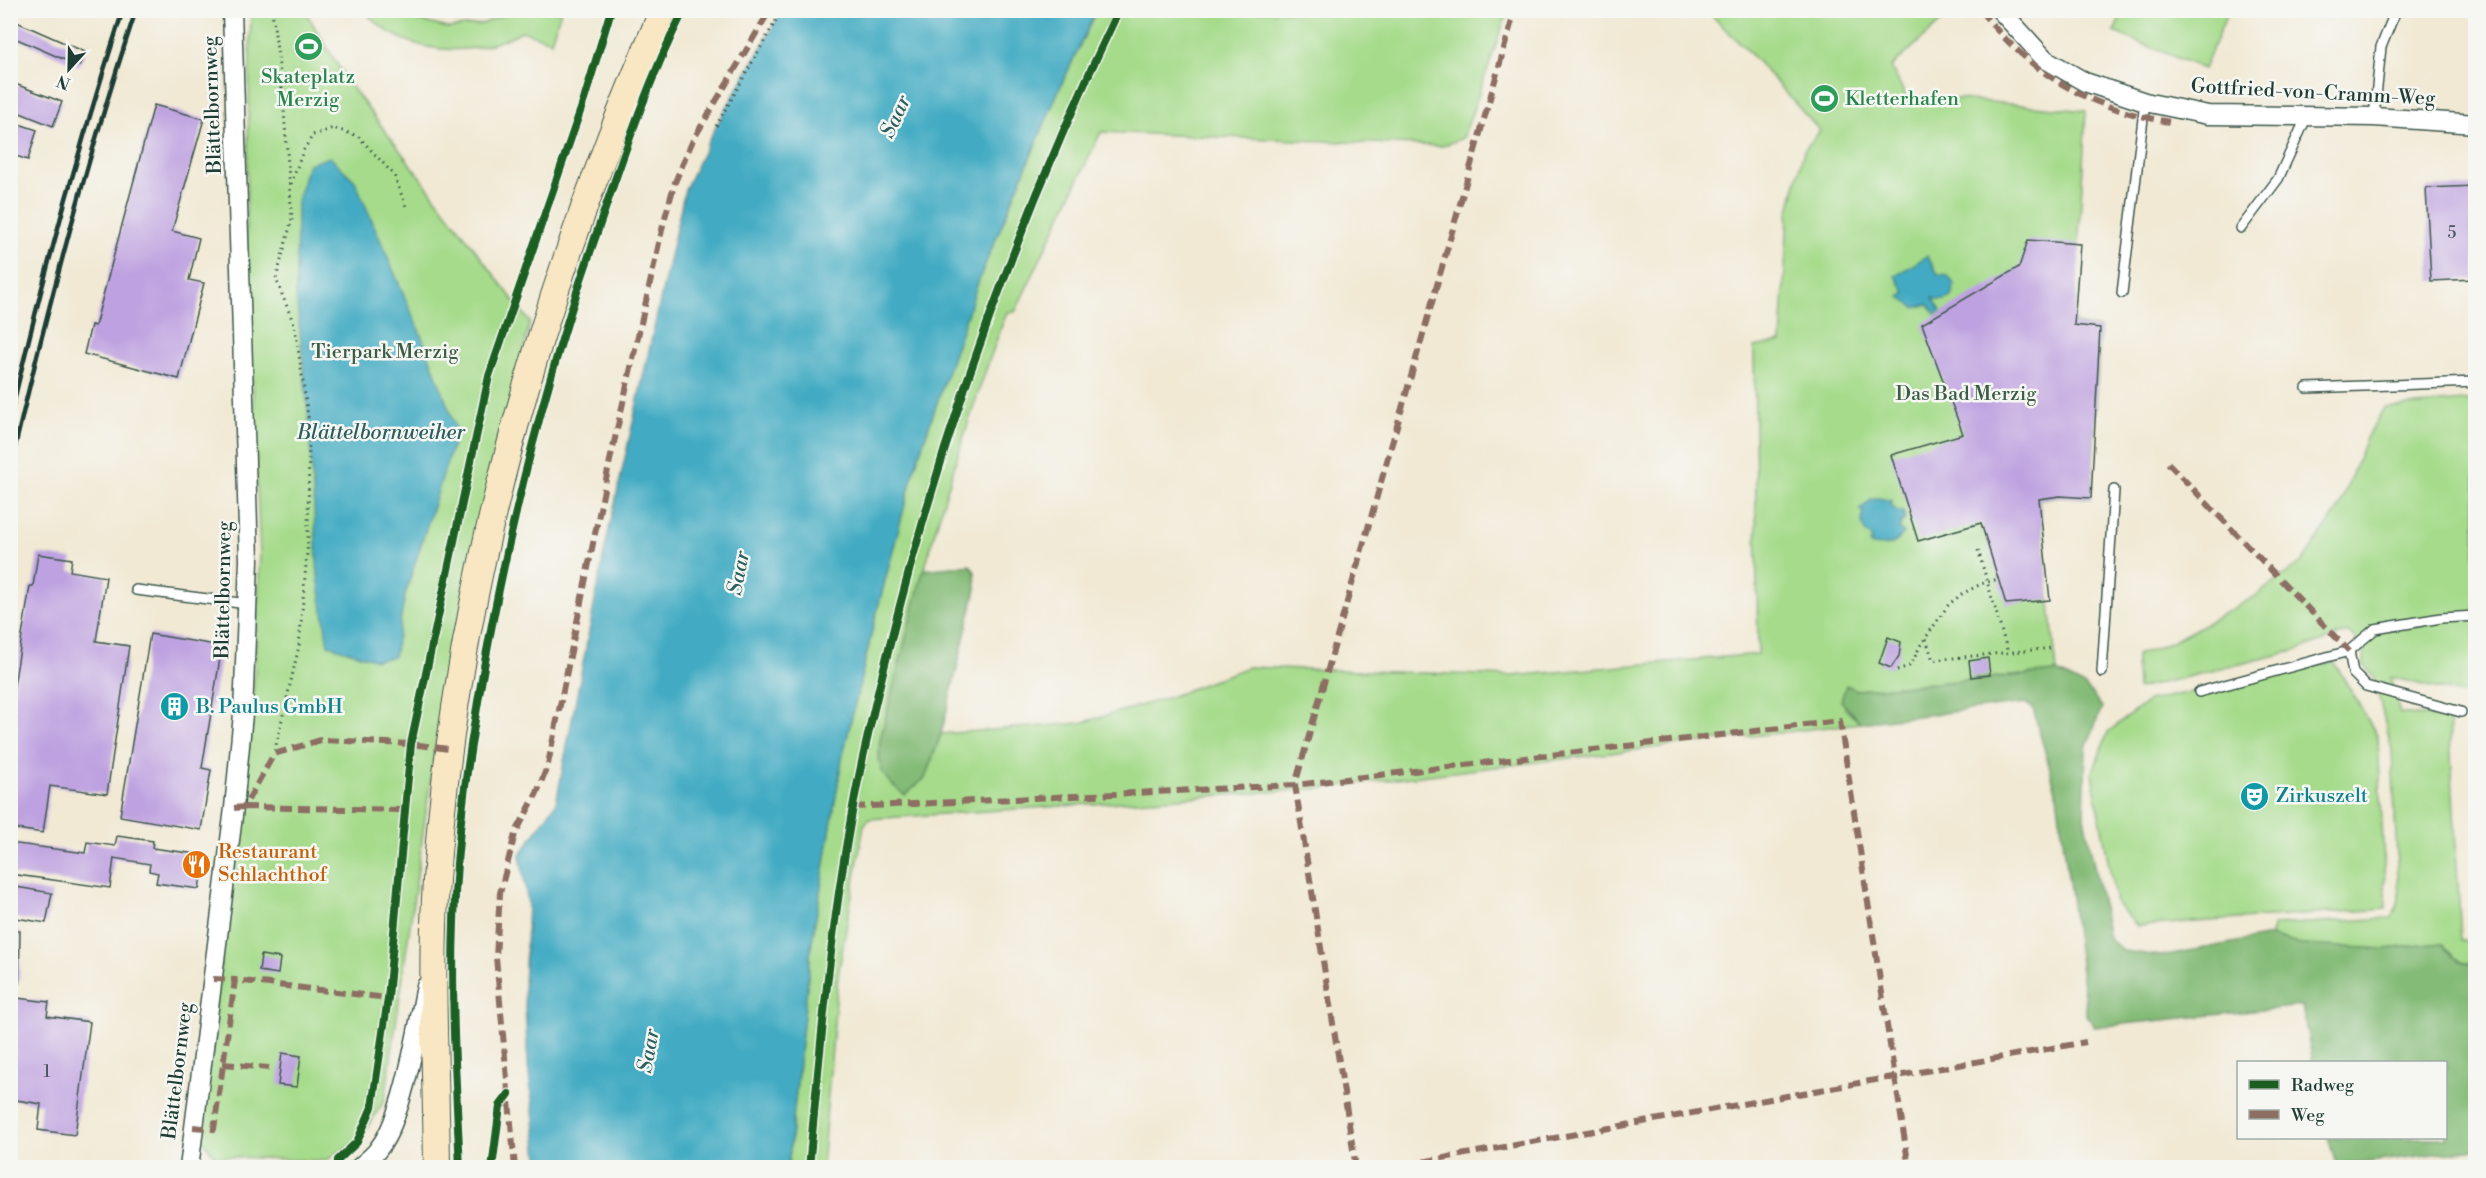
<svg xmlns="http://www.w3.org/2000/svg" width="2486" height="1178" font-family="'Libre Bodoni',serif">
<rect width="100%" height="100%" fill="#f6f6f2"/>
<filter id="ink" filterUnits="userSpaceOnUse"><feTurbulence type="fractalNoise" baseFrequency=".0167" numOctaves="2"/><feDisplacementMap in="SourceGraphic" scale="12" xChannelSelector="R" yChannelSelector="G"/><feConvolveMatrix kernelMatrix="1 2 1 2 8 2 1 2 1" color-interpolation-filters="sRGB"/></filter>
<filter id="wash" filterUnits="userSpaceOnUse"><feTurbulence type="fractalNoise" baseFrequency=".008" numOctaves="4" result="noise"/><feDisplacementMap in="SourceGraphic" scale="24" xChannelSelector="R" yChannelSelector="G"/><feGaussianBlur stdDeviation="1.35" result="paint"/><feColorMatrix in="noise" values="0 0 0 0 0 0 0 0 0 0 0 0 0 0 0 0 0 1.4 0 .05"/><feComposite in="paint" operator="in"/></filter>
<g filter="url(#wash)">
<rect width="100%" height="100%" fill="#f1e9d4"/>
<!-- green -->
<path fill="#a6db8b" stroke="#628c60" stroke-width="1.5" d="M251,11H305L348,82L530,322L436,742L385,1100L357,1142L325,1161L215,1156L199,1136L252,722L260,555L246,228Z
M364,11H398L416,20L448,28L482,24L512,11H561L551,41L522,31C470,60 406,56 364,11Z
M1096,11H1508L1463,138L1442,146L1101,132L1015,312H1007C954,452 916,595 880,740L878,761L925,778L941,734L1081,723L1167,698L1248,667L1512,676L1758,654L1754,347L1781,342L1788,215L1804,150L1820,131L1747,50L1707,11H1953L1891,67L1910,104L1959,99L2086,111L2074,324L2100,328L2091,498L2060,496L2039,499L2057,672L1857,690L1847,686L1845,709L1860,723L1313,789L869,819L864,825L838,975L822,1167L788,1168L811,948L842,759L875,619L914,470L981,274L1058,92Z
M2123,11V10L2228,11L2204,69L2114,32Z
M2475,400V697L2390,677L2400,713L2449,719L2461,941L2475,940V963C2460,964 2450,956 2442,943L2385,949L2302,945L2270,936L2274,925L2392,918L2399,900L2392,750L2374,678L2364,665L2363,648L2348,632L2298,650L2137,689L2136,655L2170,643L2254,597L2303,561L2339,508L2366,438L2384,408Z
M2334,662L2378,737L2386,909L2137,926L2116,903L2092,774L2108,732L2148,701Z"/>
<!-- forest -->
<path fill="#84bb77" stroke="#527c56" stroke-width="1.5" d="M970,565L975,572L976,589L941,734L925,778L905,795C881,778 877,769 880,740L923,570Z
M2057,672L2085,686L2102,707L2086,748L2084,817L2109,938L2123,951L2161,956L2270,936L2302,945L2385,949L2442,943C2450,956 2460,964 2475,963V1149L2337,1166L2328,1138H2446V1062H2313L2302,1006L2094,1027L2087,1015L2057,795L2033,708L2025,703L1860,723L1841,701L1846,685L1857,690Z"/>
<!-- water -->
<path fill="#43abc3" stroke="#31747c" stroke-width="1.5" d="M782,11H1096L1058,92L981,274L914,470L875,619L842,759L811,948L788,1167H539L528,1065L524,986L528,904L520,855L556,803L607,538L685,189L716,126Z
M330,157L355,181L424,342L457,431L405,595L394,657L376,660L328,645L318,577L309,423L296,293L297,202L308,164Z
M1927,256L1938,274L1947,275L1954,284L1953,295C1945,302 1941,301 1933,298L1941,311L1935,314L1928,304L1915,308L1900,297L1906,293L1895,276Z
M1879,498L1893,501L1891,505L1898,512L1903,511L1905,520L1902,521L1899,530L1904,533C1896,546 1884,548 1870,544L1872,538C1862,531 1860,524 1864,512L1860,510L1871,500Z"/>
<g id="blocks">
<!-- building -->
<path fill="#bea1e0" d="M10,19L85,52L79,66L10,36Z
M10,82L62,102L53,126L10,109Z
M154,105L204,119L172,231L199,238L189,280L204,283L179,379L84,354L91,325L95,326Z
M10,121L37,130L28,160L10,154Z
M2475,186V279L2431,281L2426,188Z
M2028,240L2080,244L2074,325L2100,328L2091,498L2060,496L2039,499L2050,600L2006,604L1981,523L1918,541L1891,455L1963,434L1922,324L2019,267Z
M38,554L72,559L70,571L106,577L96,641L129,646L107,794L50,786L43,833L10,828V711L30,586H33Z
M150,634L222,646L202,768L211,770L201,830L120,816Z
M1888,637L1901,642L1899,656L1891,668L1879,663Z
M1988,658L1990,675L1971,677L1969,661Z
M117,836L153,841L152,848L204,855L199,889L156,883L158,873L149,871L150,864L114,858L110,888L10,874V843L85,853L87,842L115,846Z
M10,886L52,893L46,923L10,917Z
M10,931H20L19,983H10Z
M261,955L280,958L278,974L259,971Z
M17,998L49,1002L47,1016L90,1022L75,1135L38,1130L41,1104L10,1099V1045Z
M282,1053L301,1056L297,1087L278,1085Z"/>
</g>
</g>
<g filter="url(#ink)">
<use href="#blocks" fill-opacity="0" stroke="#3e574c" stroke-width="1.5"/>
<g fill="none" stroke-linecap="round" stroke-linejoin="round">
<defs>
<path id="service" d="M2374,117L2381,47L2396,10
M2241,228L2278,179L2307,116
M2122,293L2145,102
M2307,388L2476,382
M136,590L248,604
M2102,672L2114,490
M2199,692L2349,651
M2461,712L2366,686L2353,673L2349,651L2375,629L2441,618L2476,616"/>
<path id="minor" d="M2000,10L2045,59L2085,82L2145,102L2208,115L2374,117L2476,124
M189,1168L234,808L243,714L249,560L232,10
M359,1168C366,1161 374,1156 379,1148C403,1119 418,1025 426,986"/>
<path id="secondary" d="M437,1168C436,1072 430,976 436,880C456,585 544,281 663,10"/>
</defs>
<!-- service casing -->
<use href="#service" stroke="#3e574c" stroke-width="12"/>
<!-- minor casing -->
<use href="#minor" stroke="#3e574c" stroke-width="21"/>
<!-- secondary casing -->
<use href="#secondary" stroke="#3e574c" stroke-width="28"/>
<!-- path -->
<path stroke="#3e574c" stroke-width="3" stroke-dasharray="1.5 4.5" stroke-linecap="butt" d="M272,10L283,97L292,219L276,279L295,327L309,423L308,541L299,646L274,754
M716,126L782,10
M291,184L303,151L313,135L333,128L358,136L394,175L407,209
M1978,550L2008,653
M1926,639L1933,660L2053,648
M1897,670L1909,666L1913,661L1920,646L1949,604L1962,594L1981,584L1998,579"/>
<!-- service -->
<use href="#service" stroke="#fff" stroke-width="9"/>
<!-- minor -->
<use href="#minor" stroke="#fff" stroke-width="18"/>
<!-- secondary -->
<use href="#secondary" stroke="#f9e7c3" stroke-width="26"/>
<!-- rail -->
<path stroke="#1f3d34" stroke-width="4.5" d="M10,418C42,280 79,145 123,10
M10,468C46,313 86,161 136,10"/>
<!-- quiet -->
<path stroke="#8d6e63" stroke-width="6" stroke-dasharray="12 6" stroke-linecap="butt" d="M1980,10C2031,74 2088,108 2169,122
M2168,463L2349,651
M244,807L405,810
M853,807L1295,785L1840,721L1909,1168
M234,808L244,807L274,754L321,740L411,744L449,749
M213,979L235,980
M223,1064L269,1068
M193,1127L214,1129L235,980L388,998
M515,1168L496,957L500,893L515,834L537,793L548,764L609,465L664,221L675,182L693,140L770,10
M1356,1168L1295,785L1515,10
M1388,1168L2086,1042"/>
<defs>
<path id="cycleway" d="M337,1168L338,1160L357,1142L372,1107L388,998L411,744L489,376L584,100L611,10
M460,1168C456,1086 451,1004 454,922C456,836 469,751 484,667C510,523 545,382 593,244C620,166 646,84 684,10
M492,1168L500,1106L509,1094
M809,1168C820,1047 831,926 853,807C864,745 880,684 895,624C949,412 1024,207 1119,10"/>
</defs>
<!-- cycleway casing -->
<use href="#cycleway" stroke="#f6f6f2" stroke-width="11"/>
<!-- cycleway -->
<use href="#cycleway" stroke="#1b5e20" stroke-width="8"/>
</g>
</g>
<!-- icons -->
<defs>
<symbol id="stadium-disc" viewBox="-11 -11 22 22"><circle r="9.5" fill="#2e9e5b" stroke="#f6f6f2"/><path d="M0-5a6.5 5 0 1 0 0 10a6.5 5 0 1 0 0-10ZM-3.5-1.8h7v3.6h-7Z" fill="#fff"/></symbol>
<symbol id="building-disc" viewBox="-11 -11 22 22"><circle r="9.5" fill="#0f9aa8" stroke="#f6f6f2"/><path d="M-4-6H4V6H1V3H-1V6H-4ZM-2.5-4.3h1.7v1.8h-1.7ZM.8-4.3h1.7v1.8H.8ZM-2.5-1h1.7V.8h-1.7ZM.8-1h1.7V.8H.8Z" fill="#fff"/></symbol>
<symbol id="theatre-disc" viewBox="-11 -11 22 22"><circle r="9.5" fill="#0f9aa8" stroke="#f6f6f2"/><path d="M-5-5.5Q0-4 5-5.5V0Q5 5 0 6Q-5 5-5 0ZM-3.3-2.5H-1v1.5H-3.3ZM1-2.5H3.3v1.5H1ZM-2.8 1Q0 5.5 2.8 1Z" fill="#fff"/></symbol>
<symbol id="restaurant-disc" viewBox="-11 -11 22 22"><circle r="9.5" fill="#e8710a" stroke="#f6f6f2"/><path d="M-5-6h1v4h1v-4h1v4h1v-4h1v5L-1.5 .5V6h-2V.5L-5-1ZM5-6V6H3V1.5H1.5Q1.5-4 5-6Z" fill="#fff"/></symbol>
</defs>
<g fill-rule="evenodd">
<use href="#stadium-disc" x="292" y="30" width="33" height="33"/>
<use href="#stadium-disc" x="1808" y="82" width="33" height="33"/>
<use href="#building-disc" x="158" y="690" width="33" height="33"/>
<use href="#theatre-disc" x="2238" y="780" width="33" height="33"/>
<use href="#restaurant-disc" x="180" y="848" width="33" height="33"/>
</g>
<g text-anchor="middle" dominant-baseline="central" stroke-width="5" stroke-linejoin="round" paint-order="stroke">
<!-- number labels -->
<g font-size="16" fill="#47565f">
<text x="2452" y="233">5</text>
<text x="47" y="1072">1</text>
</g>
<!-- leisure labels -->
<g font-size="20" fill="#27864d" stroke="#f6f6f2">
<text x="308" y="77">Skateplatz<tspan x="308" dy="23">Merzig</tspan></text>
<text x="1845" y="99" text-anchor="start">Kletterhafen</text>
</g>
<!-- street labels -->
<g font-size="20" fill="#1f3d34" stroke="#f6f6f2">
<text transform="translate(2313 93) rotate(3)">Gottfried-von-Cramm-Weg</text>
<text transform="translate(213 105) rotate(-92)">Blättelbornweg</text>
<text transform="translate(224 590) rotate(-89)">Blättelbornweg</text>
<text transform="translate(178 1071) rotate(-83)">Blättelbornweg</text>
</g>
<!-- park labels -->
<g font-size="20" fill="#3a5d45" stroke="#f6f6f2">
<text x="385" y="352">Tierpark Merzig</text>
<text x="1966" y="394">Das Bad Merzig</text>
</g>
<!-- culture labels -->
<g font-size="20" fill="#0d838f" stroke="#f6f6f2" text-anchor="start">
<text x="196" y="707">B. Paulus GmbH</text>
<text x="2276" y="796">Zirkuszelt</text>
</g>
<!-- food labels -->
<g font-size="20" fill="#c56008" stroke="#f6f6f2" text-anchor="start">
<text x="218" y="852">Restaurant<tspan x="218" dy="23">Schlachthof</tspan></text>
</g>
<!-- water labels -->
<g font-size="21" font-style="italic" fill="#2a5e5f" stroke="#f6f6f2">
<text transform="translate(896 117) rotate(-65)">Saar</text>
<text x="381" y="433">Blättelbornweiher</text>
<text transform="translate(739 573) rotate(-79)">Saar</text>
<text transform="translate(649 1051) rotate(-80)">Saar</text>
</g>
</g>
<!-- margin -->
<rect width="2486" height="1178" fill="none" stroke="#f6f6f2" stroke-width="36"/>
<!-- legend -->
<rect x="2237" y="1061" width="210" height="78" fill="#f6f6f2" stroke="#a0aca6" stroke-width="1.5"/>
<rect x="2249" y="1080" width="30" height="9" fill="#1b5e20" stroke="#a0aca6" stroke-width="1.5"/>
<text x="2291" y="1091" font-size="18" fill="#1f3d34">Radweg</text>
<rect x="2249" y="1110" width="30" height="9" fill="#8d6e63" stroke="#a0aca6" stroke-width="1.5"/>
<text x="2291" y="1121" font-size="18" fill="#1f3d34">Weg</text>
<!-- north arrow -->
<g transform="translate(69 69) rotate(202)" stroke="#f6f6f2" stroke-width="4.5" paint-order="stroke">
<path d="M0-4.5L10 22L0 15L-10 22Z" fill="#1f3d34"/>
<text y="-9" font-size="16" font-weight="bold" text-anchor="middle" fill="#1f3d34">N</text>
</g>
</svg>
